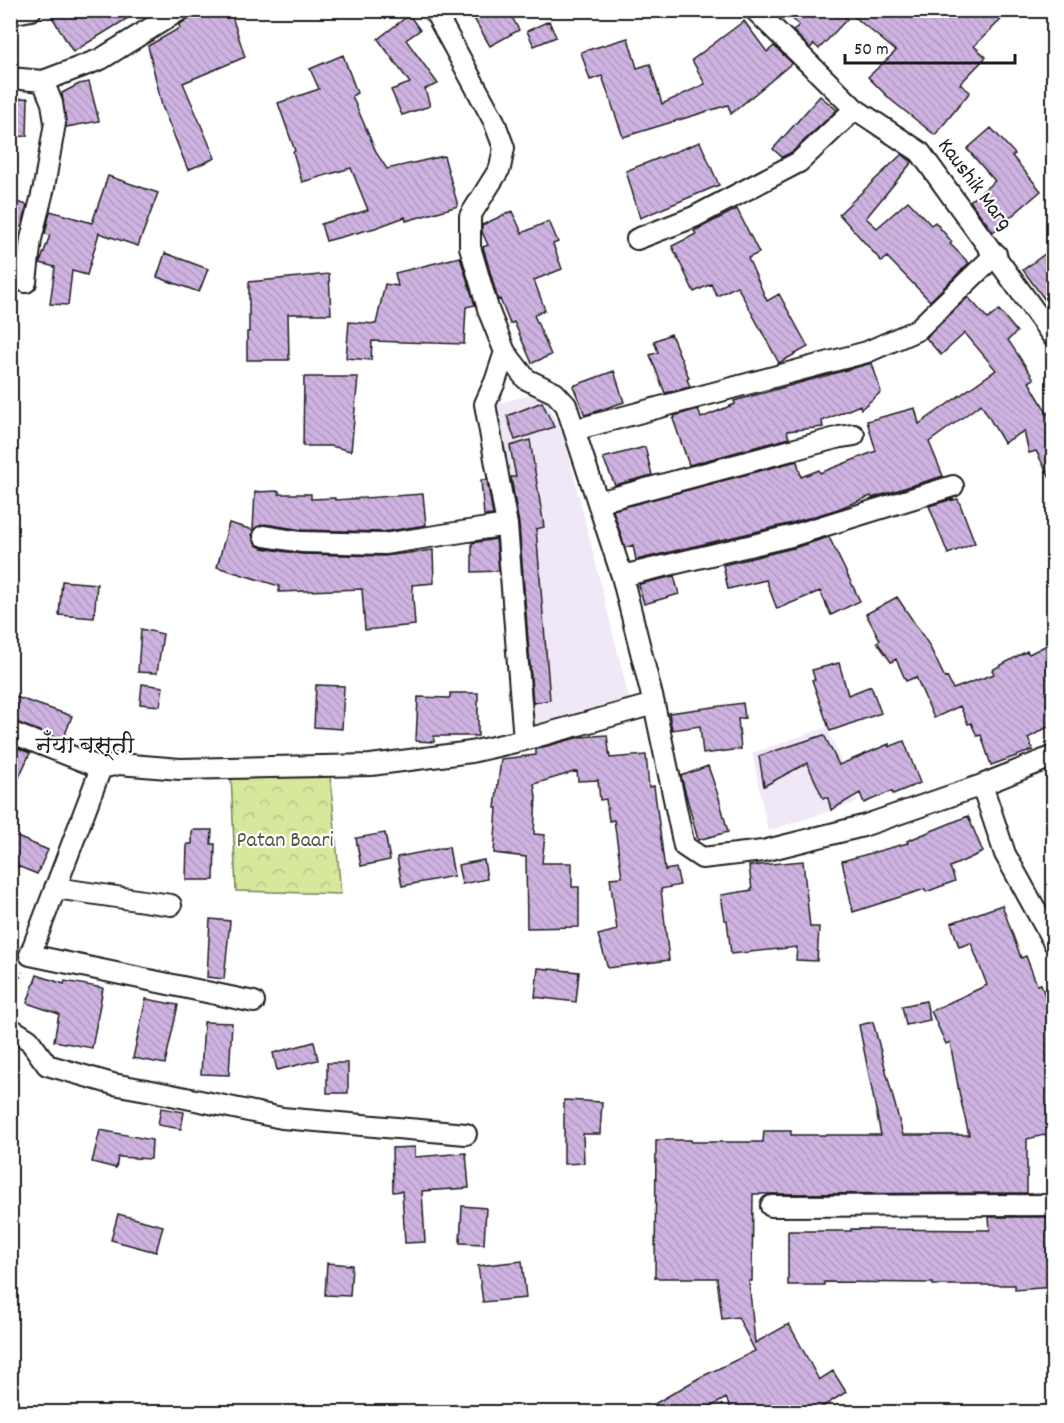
<svg xmlns="http://www.w3.org/2000/svg" width="1064" height="1423" font-family="Dekko,'Playpen Sans Deva',sans-serif">
<defs>
<pattern id="park-crowns" width="20" height="18" patternUnits="userSpaceOnUse" patternTransform="scale(1.5)"><rect width="20" height="18" fill="#d5e89b"/><path d="M2 6a3 3 0 1 1 6 0M12 15a3 3 0 1 1 6 0" fill="none" stroke="#b6c685"/></pattern>
<pattern id="building-back-hatch" width="6" height="6" patternUnits="userSpaceOnUse" patternTransform="scale(1.5)"><rect width="6" height="6" fill="#ceb3e1"/><path d="M-1 5l2 2M0 0l6 6M5-1l2 2" fill="none" stroke="#b099c0"/></pattern>
</defs>
<rect width="100%" height="100%" fill="#fff"/>
<filter id="ink" filterUnits="userSpaceOnUse"><feTurbulence type="fractalNoise" baseFrequency=".0167" numOctaves="2"/><feDisplacementMap in="SourceGraphic" scale="12" xChannelSelector="R" yChannelSelector="G"/><feConvolveMatrix kernelMatrix="1 2 1 2 8 2 1 2 1" color-interpolation-filters="sRGB"/></filter>
<g filter="url(#ink)">
<!-- built -->
<path fill="#f0e8f6" d="M542,392L565,440L631,706L524,729L491,405Z
M827,727L858,802L768,831L752,753Z"/>
<!-- park -->
<path fill="url(#park-crowns)" stroke="#78825c" stroke-width="1.5" d="M231,774L330,775L341,894L236,891Z"/>
<!-- building -->
<path fill="url(#building-back-hatch)" stroke="#1c1c1c" stroke-width="1.5" d="M48,10H141L73,52Z
M206,10H230L245,57L183,83L215,158L188,170L162,106L148,46L180,28L179,25L189,18Z
M469,10H508L519,30L490,46Z
M783,10H837L847,19L819,49L814,44L810,48L793,31L799,25Z
M846,10H1011L974,46L986,57L960,84L970,92L935,135L891,100L868,77L896,51Z
M409,15L420,30L406,40L438,84L425,89L430,106L402,115L391,90L410,83L378,39Z
M549,21L556,37L534,46L527,31Z
M744,21L767,52L774,46L792,63L731,114L728,105L623,137L602,76L590,80L581,52L628,38L637,68L650,64L662,104L705,84L692,60Z
M343,55L357,93L352,96L377,154L387,169L444,156L458,206L406,221L405,217L375,228L326,241L321,224L368,210L351,168L302,182L293,152L295,151L278,103L319,89L310,69Z
M89,82L99,121L66,127L62,93L79,84Z
M820,96L837,110L792,152L782,157L773,149Z
M28,98L27,136L10,137V99Z
M991,128L1015,154L1012,156L1041,191L993,232L970,201L995,181L967,149Z
M700,142L719,185L640,218L626,171Z
M902,154L912,162L866,218L877,228L908,201L931,225L935,222L952,242L950,244L969,263L930,301L887,257L882,262L839,214Z
M108,176L158,193L138,246L99,233L87,275L72,271L68,305L50,304L55,267L40,263L50,235L45,234L50,211L92,223Z
M10,200L27,205L22,227L10,224Z
M737,209L759,253L748,258L767,301L779,294L808,347L779,363L737,286L717,296L711,284L694,292L672,246L696,234L694,231Z
M512,211L522,233L549,221L558,242L553,244L562,269L534,280L545,310L534,315L551,355L532,363L514,322L510,324L500,299L498,300L483,247L488,245L482,232V225Z
M1053,248V311L1023,270Z
M165,253L208,269L199,292L157,277Z
M460,257L475,305L466,307L464,344L372,341L371,360L346,358L349,322L376,324L385,284L398,286L395,273Z
M329,274L331,314H288L289,360H247V332H249V282Z
M968,297L988,319L999,310L1017,332L1008,340L1034,379L1029,382L1053,423V484L1036,451L1029,453L1024,431L1004,443L981,404L929,442L943,476L872,498L871,496L835,510L788,524L636,560L633,545L625,548L613,510L797,461L801,477L819,470L820,473L876,451L867,421L915,408L919,424L996,370L965,333L941,355L926,338Z
M671,334L689,378L687,379L690,387L665,393L650,355L658,352L654,341Z
M872,363L881,392L861,409L860,405L822,421L823,427L787,431L789,438L689,465L673,419L675,418L674,416L698,409L701,418L735,404L734,401Z
M614,371L624,402L585,415L573,386Z
M304,377H358L351,451L331,446H303Z
M542,402L554,427L515,440L507,416Z
M530,440L544,527L536,529L550,700L533,703L519,524L511,477H516L510,446Z
M645,447L652,475L615,485L603,458Z
M481,480H487L493,515L484,516Z
M279,491V494H311V499L335,498V500L423,494L426,525L383,532L302,530L265,524L255,528L252,535L256,545L262,548L301,554L384,556L433,550L434,583L412,585L415,625L365,630L362,589L279,592V586L217,567L229,523L253,530L255,492Z
M953,499V500L958,499L975,543L948,554L929,506Z
M829,537L860,601L831,615L820,591L777,609L766,580L728,589L723,565L794,548Z
M496,539L499,571L472,572V543Z
M674,576L679,594L644,604L639,586L640,584Z
M62,581L97,584L94,618L59,615Z
M897,597L929,645L945,678L947,677L953,689L994,674L992,670L1027,651L1029,654L1053,642V724L1028,738L1033,750L991,765L981,735L977,736L971,723L968,724L960,706L934,718L916,677L906,681L896,659L891,662L877,642L880,640L866,614Z
M141,629L163,634L157,673L138,672Z
M839,663L848,695L871,686L881,713L830,731L812,680H815L812,670Z
M142,684L163,687L160,706L140,704Z
M316,685L344,686L342,729L314,727Z
M450,693H478V736H434V742L416,741L418,697L450,698Z
M10,695L72,716L63,740L10,720Z
M743,703L745,718L738,719L741,749L703,754L700,726L672,730L669,713Z
M607,735L610,758L646,755L649,787L654,786L665,870L676,868L680,885L661,889L669,960L608,968L598,935L617,930L610,878L622,877L614,820L609,821L606,799L600,800L598,780L578,781L577,771L534,784L536,797L534,834L545,835L542,863H572V887H579V927L527,928L526,857L494,853L497,808H495L501,759L536,755V749L580,737Z
M824,735L839,765L889,744V747L904,741L920,783L893,794L892,791L864,803L860,793L831,810L828,798H823L807,763L764,786L759,756Z
M10,745L30,753L10,797Z
M708,766L719,798L728,832L698,840L681,776Z
M968,816L983,852L950,867L955,881L926,892L925,889L853,912L842,861L908,843L907,841Z
M192,830H212L211,844H215L214,880H186L187,844H192Z
M385,833L390,860L361,866L356,838Z
M10,834L48,850L37,874L10,863Z
M449,847L454,876L402,886L397,857Z
M484,860L487,879L462,884L458,865Z
M803,861L810,927H819L817,961L796,960L797,947L731,954L727,920H725L721,895L752,890L749,866Z
M1002,905L1021,958L1026,956L1037,985L1041,984L1053,1020V1133L1027,1139V1193L753,1194L752,1281H749L755,1343L789,1324L819,1380L833,1371L846,1392L813,1413H733L726,1398L700,1413H639L699,1378L755,1351L738,1317L722,1319L717,1278H655L656,1140H691V1142H763L764,1131H791V1135H881L859,1025L873,1022L903,1135H969L960,1097L950,1042L946,1044L931,1011L987,985L971,943L959,947L951,923Z
M210,919L230,921L224,979L207,977Z
M538,968L579,972L576,1002L535,997Z
M37,975L64,984L65,981L103,988L92,1048L54,1041L59,1014L27,1003Z
M146,999L178,1005L165,1064L133,1058Z
M926,1001L930,1020L906,1025L902,1006Z
M204,1022L232,1023L229,1075L201,1074Z
M314,1042L318,1060L277,1070L273,1053Z
M327,1063H348V1093H327Z
M564,1100L602,1102L600,1134H583L584,1163L564,1164Z
M161,1108L184,1112L181,1129L158,1125Z
M100,1130L152,1140L151,1159L118,1157L116,1168L92,1162Z
M415,1147V1157L466,1153L469,1188L422,1191L425,1242L405,1243L402,1191L393,1192L392,1148Z
M462,1206L486,1208L484,1244L460,1243Z
M118,1214L163,1226L156,1252L111,1240Z
M989,1217H1053V1287L1015,1290V1285H933V1283L824,1282V1285H788V1231H851V1229L990,1230Z
M522,1261L526,1298L483,1302L478,1266Z
M327,1263L352,1265L350,1296L325,1295Z"/>
<g fill="none" stroke-linecap="round" stroke-linejoin="round">
<defs>
<path id="minor" d="M434,10L494,121L504,148L500,168L470,216V247L489,312L505,352L526,379L555,393L566,405L622,576L654,704L684,846L702,858L763,851L863,826L982,785L1054,756
M755,10L855,109L920,152L1054,338
M10,14L31,10
M10,78L43,81L101,59L180,10
M637,239L694,217L799,162L855,109
M26,282L31,239L44,187L55,123L52,103L43,81
M505,352L495,382L485,404L507,525
M574,430L867,352L917,330L996,254
M598,502L840,437L854,435
M264,536L301,542L384,544L507,525L524,740
M622,576L791,536L953,486
M10,732L101,768
M982,785L1005,854L1054,943
M55,888L171,905
M254,1002L30,955L101,768L119,764L180,769L371,765L471,752L524,740L654,704
M10,1028L29,1040L47,1065L113,1084L152,1091L282,1118L466,1134
M771,1206L1054,1205"/>
</defs>
<!-- minor casing -->
<use href="#minor" stroke="#1c1c1c" stroke-width="24"/>
<!-- path -->
<path stroke="#1c1c1c" stroke-width="4" stroke-dasharray="1.5 4.5" stroke-linecap="butt" d="M10,993L22,972"/>
<!-- minor -->
<use href="#minor" stroke="#fff" stroke-width="20"/>
</g>
</g>
<g text-anchor="middle" dominant-baseline="central" stroke-width="4.5" stroke-linejoin="round" paint-order="stroke">
<!-- street labels -->
<g font-size="22" fill="#1c1c1c" stroke="#fff">
<text transform="translate(974 185) rotate(53)">Kaushik Marg</text>
</g>
<!-- park labels -->
<g font-size="22" fill="#545942" stroke="#fff">
<text x="285" y="841">Patan Baari</text>
</g>
<!-- neighbourhood labels -->
<g font-size="24" fill="#1c1c1c" stroke="#fff">
<text x="85" y="747">नँया बस्ती</text>
</g>
</g>
<!-- margin -->
<rect width="1064" height="1423" fill="none" stroke="#fff" stroke-width="36"/>
<rect x="18" y="18" width="1028" height="1387" fill="none" stroke="#1c1c1c" stroke-width="2" filter="url(#ink)"/>
<!-- scale -->
<path d="M845 54v9h170v-9" fill="none" stroke="#1c1c1c" stroke-width="3"/>
<text x="854" y="54" font-size="18" fill="#1c1c1c" stroke="#ffffff" stroke-width="4.5" paint-order="stroke">50 m</text>
</svg>
